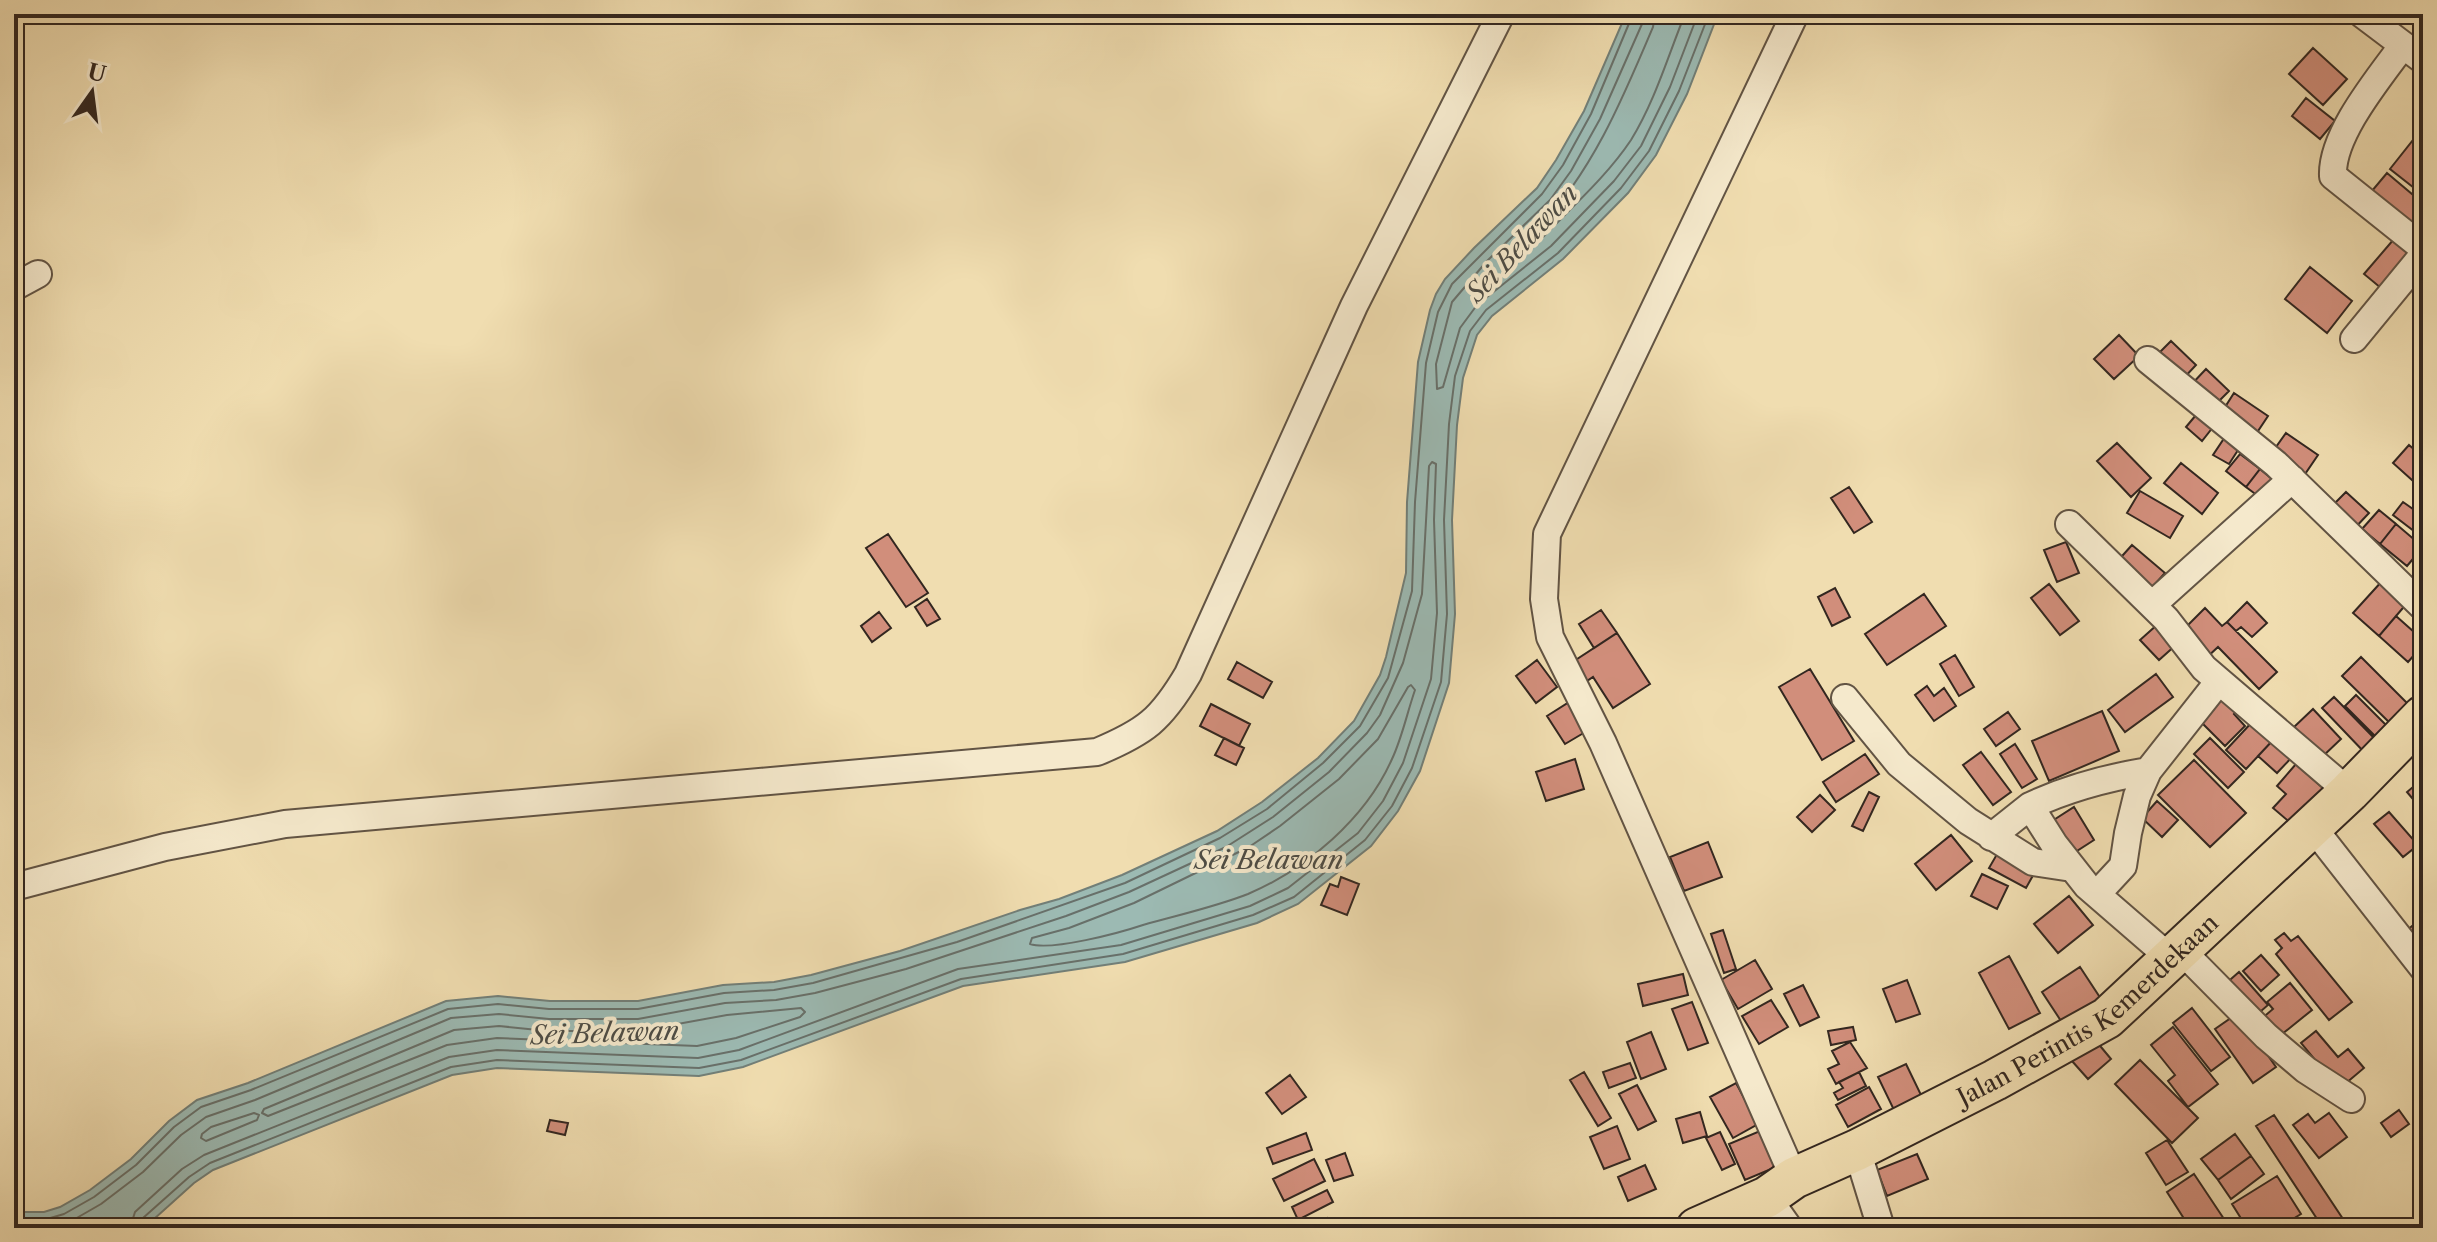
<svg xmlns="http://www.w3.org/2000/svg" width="2437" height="1242" font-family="'Libre Caslon Text',serif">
<rect width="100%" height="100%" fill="#f0ddb0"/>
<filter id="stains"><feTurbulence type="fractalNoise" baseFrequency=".0025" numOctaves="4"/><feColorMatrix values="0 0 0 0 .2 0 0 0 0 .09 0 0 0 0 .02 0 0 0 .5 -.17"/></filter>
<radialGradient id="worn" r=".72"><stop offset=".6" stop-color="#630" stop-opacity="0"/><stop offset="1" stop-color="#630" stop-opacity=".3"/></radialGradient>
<!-- water -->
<path fill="#9cbab3" stroke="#727f78" stroke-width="2" d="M1626,14H1718L1687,94L1656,155L1628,193L1563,259L1492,316L1477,335L1463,378L1457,425L1452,520L1455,614L1449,683L1420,771L1398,811L1371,846L1298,904L1257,923L1125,962L963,986L743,1067L699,1076L497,1068L452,1075L213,1170L194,1183L144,1228H14V1212H44L60,1207L90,1190L131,1159L169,1121L197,1100L248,1083L446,1001L498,996L550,1001H638L723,985L774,982L811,975L900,951L1020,910L1059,899L1122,875L1217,831L1262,802L1318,758L1354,721L1380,675L1386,657L1406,573L1407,502L1418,362L1430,310L1436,294L1445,279L1474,248L1537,188L1556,160L1584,111Z"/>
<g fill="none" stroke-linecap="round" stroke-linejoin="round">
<!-- shore -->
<path stroke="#68706a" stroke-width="2" d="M1643,14L1642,24L1600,119L1571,171L1550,200L1487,261L1452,302L1436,364L1437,389L1443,387L1460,328L1477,305L1551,246L1614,181L1641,146L1670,87L1698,14
M1655,14L1653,27C1621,103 1592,172 1535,233L1536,239L1543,237C1573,206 1607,176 1631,140C1655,101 1668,56 1685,14
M1411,685L1415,690C1407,713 1402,738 1392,759C1366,818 1307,869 1248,894C1215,907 1178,915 1143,925C1119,933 1052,951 1030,944L1032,938L1069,928L1134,903L1249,847L1280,826L1339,779L1378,739L1408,687Z
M801,1008L805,1012L800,1017L736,1038L697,1046L497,1038L447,1045L268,1116L262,1113L264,1109L454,1030L499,1026L548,1031H639L727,1015Z
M254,1113L259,1115L257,1120L206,1141L201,1138L202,1134L211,1127Z
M14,1220L47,1219L64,1214L94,1197L136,1165L174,1127L201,1107L251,1090L448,1009L498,1004L549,1009H638L724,993L774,990L813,983L957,942L1125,883L1220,838L1267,809L1323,763L1360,726L1388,678L1412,591L1415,502L1426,363L1438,312L1452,284L1542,194L1563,165L1591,114L1633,14
M52,1228L68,1223L101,1204L143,1172L181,1135L206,1117L255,1100L451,1018L499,1014L549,1019H638L725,1003L776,1000L815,993L906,969L1066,916L1129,892L1226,847L1273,817L1329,772L1367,733L1380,715L1403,663L1422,594L1429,466L1432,462L1436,464L1434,520L1437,613L1431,679L1403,763L1383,801L1358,833L1288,888L1250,906L1121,945L958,969L739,1050L698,1058L497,1050L449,1057L204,1155L182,1169L135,1212L130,1228
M140,1228L143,1218L189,1177L210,1163L451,1067L497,1060L699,1068L741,1060L961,979L1123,954L1253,915L1294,897L1365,840L1392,806L1412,768L1441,682L1447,614L1444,520L1449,424L1455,376L1470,331L1486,310L1558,253L1621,188L1649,151L1679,91L1709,14"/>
</g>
<!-- building -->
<path fill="#d18e7b" stroke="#332720" stroke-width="2" d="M2313,48L2347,79L2323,105L2289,74Z
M2306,98L2335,121L2320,139L2292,116Z
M2417,135L2423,140V195L2390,169Z
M2387,173L2419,200L2415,205L2423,212V216L2413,228L2366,198Z
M2394,239L2411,253L2387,293L2364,274Z
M2310,267L2352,301L2327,333L2285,299Z
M2119,335L2139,356L2114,379L2094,359Z
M2171,341L2196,365L2182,380L2157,355Z
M2206,369L2229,391L2212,408L2189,387Z
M2234,393L2268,416L2254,437L2220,415Z
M2201,409L2217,422L2202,441L2186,427Z
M2286,433L2318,455L2303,477L2271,454Z
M2225,437L2240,447L2229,464L2213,455Z
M2117,443L2151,478L2131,497L2097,461Z
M2409,445L2423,457L2422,489L2393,463Z
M2240,454L2260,469L2246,487L2226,471Z
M2181,463L2218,493L2202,514L2164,483Z
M2260,469L2272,479L2258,496L2246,487Z
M1849,487L1872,522L1854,533L1831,498Z
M2140,491L2183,516L2170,538L2127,513Z
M2346,492L2369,513L2352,531L2336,516L2342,510L2335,503Z
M2403,502L2413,509L2418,502L2423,505V538L2393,515Z
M2379,510L2396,524L2380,544L2362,529Z
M2396,524L2423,547L2407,566L2380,544Z
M888,534L928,593L906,607L866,548Z
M2066,542L2079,573L2057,582L2044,550Z
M2132,545L2165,573L2147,593L2114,565Z
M2383,580L2408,602L2379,636L2353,613Z
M2049,584L2079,621L2060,635L2031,598Z
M1835,588L1850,617L1832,626L1818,597Z
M1924,594L1946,626L1887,665L1865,634Z
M927,599L940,619L927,626L915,607Z
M2247,602L2267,623L2252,637L2241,627L2236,631L2227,622Z
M2205,608L2222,626L2227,622L2277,672L2259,689L2218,647L2205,659L2180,633Z
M1601,610L1617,633L1594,648L1579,624Z
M879,612L891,628L872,642L861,626Z
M2396,616L2423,640V645L2408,662L2379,636Z
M2158,624L2177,644L2159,660L2140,640Z
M1617,633L1650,684L1613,708L1593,677L1581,685L1568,665Z
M1955,655L1974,687L1959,696L1940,664Z
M2361,657L2414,710L2395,728L2342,676Z
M1537,660L1557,687L1536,703L1516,676Z
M1237,662L1272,682L1263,698L1228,679Z
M1810,669L1854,741L1822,760L1779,687Z
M2156,674L2173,697L2125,732L2108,710Z
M1927,686L1934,696L1944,688L1956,706L1934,721L1915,695Z
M2221,691L2239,709L2234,714L2245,726L2225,746L2195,716Z
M2356,695L2394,733L2383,744L2345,706Z
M2334,697L2378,742L2366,754L2322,708Z
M1574,699L1592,728L1565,744L1547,716Z
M1211,704L1250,724L1239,746L1200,726Z
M2313,709L2341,739L2322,757L2294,727Z
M2102,711L2119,751L2049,781L2032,741Z
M2008,712L2020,729L1996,746L1984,729Z
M2254,720L2275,738L2246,769L2226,750Z
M1224,738L1244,748L1236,765L1215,755Z
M2210,738L2244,772L2228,788L2194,754Z
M2275,738L2294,755L2277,773L2258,756Z
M2015,744L2037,779L2022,788L2000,754Z
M1981,752L2011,792L1993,805L1963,765Z
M1865,754L1879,774L1836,802L1823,782Z
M1575,759L1584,789L1546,801L1536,772Z
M2194,760L2246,813L2210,847L2158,795Z
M2296,764L2324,789L2293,825L2273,808L2286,794L2277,786Z
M2419,782L2423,788V811L2407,792Z
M1869,792L1879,797L1863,831L1852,826Z
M1820,795L1835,810L1812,832L1797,817Z
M2157,801L2178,820L2162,837L2142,818Z
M2074,807L2094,840L2069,856L2049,823Z
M2389,812L2418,845L2403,857L2374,824Z
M2423,825V843L2414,832Z
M1951,835L1972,861L1936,890L1915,864Z
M1708,842L1722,877L1684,891L1670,857Z
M2000,849L2036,870L2026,888L1989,868Z
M1982,874L2008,886L1997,909L1971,896Z
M1341,877L1359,884L1347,915L1321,905L1330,884L1338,887Z
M2069,896L2093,925L2058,953L2034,924Z
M2423,917V958L2406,931Z
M1723,930L1736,969L1724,973L1711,934Z
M2284,933L2291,941L2298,936L2352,1002L2329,1020L2276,954L2282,948L2275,940Z
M2261,955L2279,975L2261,991L2243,971Z
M2009,956L2040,1013L2009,1029L1979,973Z
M1755,960L1772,989L1738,1009L1721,980Z
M2080,967L2101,999L2063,1024L2042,992Z
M2239,972L2268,1005L2253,1018L2223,986Z
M1683,974L1688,995L1643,1006L1638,984Z
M1907,980L1920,1014L1896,1022L1883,989Z
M2290,983L2312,1010L2276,1039L2260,1020L2273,1009L2267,1002Z
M1803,985L1819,1017L1800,1026L1784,994Z
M1771,1000L1788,1027L1759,1044L1742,1016Z
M1692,1002L1708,1043L1688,1050L1672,1009Z
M2192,1008L2230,1057L2211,1071L2173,1023Z
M2238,1013L2276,1067L2253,1083L2215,1029Z
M1853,1027L1856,1040L1831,1045L1828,1031Z
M2173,1027L2218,1084L2188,1107L2168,1081L2175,1075L2151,1045Z
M2316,1031L2338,1057L2348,1049L2364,1068L2339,1089L2301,1043Z
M1651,1032L1666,1069L1641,1079L1627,1042Z
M2096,1041L2111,1059L2088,1079L2072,1061Z
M1850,1042L1867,1068L1836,1084L1828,1069L1839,1064L1832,1051Z
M2140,1060L2198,1118L2172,1143L2115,1084Z
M1630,1063L1636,1078L1609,1088L1603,1072Z
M1906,1064L1922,1097L1894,1110L1878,1077Z
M1584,1072L1611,1118L1598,1126L1570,1080Z
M1859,1072L1866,1086L1838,1100L1834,1093L1843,1088L1839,1082Z
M1290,1075L1306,1097L1282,1114L1266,1093Z
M1736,1083L1758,1124L1733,1138L1710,1097Z
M1637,1085L1656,1121L1638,1130L1619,1094Z
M1869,1087L1881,1109L1848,1127L1836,1105Z
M2399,1110L2409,1124L2391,1137L2381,1123Z
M1700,1112L1707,1136L1683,1143L1676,1119Z
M2329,1113L2347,1137L2319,1158L2293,1125L2308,1114L2315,1123Z
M2274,1115L2349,1228H2323L2256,1126Z
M550,1120L568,1123L565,1135L547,1131Z
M1617,1126L1630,1159L1604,1169L1590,1137Z
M1760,1131L1776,1167L1745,1180L1729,1144Z
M1720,1132L1735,1164L1722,1170L1706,1138Z
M1306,1133L1312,1150L1273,1164L1267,1148Z
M2235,1134L2251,1156L2218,1180L2201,1159Z
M2167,1140L2188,1172L2166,1185L2146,1153Z
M1345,1153L1353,1175L1334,1181L1326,1160Z
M1917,1154L1928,1179L1887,1196L1877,1170Z
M2251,1156L2264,1174L2231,1199L2218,1180Z
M1314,1159L1325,1181L1284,1201L1273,1179Z
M1645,1165L1656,1189L1628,1201L1618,1177Z
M2194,1174L2230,1228H2190L2167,1192Z
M2277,1176L2301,1214L2278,1228H2247L2232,1204Z
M1327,1190L1333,1202L1298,1220L1292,1207Z
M1327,1218L1331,1228H1305V1227Z"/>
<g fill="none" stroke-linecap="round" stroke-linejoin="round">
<defs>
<path id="minor" d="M2362,14L2423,60
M2403,45C2379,78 2331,135 2333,176L2423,248
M14,287L38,274
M2354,339L2423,255
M2148,360L2276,464L2423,607
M2069,524L2166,619L2204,668L2349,792
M2152,605L2292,479
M1845,698L1899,764L1968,821L2033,862L2072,868
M2030,806C2068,788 2106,778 2148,771
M2311,825L2423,968
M1991,837L2030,806L2054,844L2087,886L2169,957
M14,887L165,847L285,824L1097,752C1145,732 1161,720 1188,674L1354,306L1501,14
M2097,894L2123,866L2128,833L2137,796L2148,771L2219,681
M2180,949L2266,1036L2306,1070L2351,1099
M1857,1150L1881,1228
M1794,1178L1603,743L1550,637L1544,599L1547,534L1795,14
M1767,1197L1789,1228"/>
<g id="primary">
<path id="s1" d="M1697,1228L1767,1197L1794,1178L1857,1150L1995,1080L2107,1018L2349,792L2423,716"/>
</g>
</defs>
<!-- minor casing -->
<use href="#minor" stroke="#625444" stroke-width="30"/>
<!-- primary casing -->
<use href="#primary" stroke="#332720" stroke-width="44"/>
<!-- minor -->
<use href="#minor" stroke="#f5e9cc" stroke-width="26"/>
<!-- primary -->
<use href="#primary" stroke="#f0ddb0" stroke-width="40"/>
</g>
<g text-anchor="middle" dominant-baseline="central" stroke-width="8" stroke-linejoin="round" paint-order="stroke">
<!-- street labels -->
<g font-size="24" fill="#332720" stroke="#f5e9cc">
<text stroke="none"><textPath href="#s1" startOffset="450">Jalan Perintis Kemerdekaan</textPath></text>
</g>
<!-- water labels -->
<g font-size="26" font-style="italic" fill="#4d4c45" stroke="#f5e9cc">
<text transform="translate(1522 243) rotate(-47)">Sei Belawan</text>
<text x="1269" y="860">Sei Belawan</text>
<text transform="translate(605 1033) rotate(-2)">Sei Belawan</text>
</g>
</g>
<!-- margin -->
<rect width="2437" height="1242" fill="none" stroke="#f0ddb0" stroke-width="48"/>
<rect x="16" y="16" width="2405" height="1210" fill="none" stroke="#332720" stroke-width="4"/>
<rect x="24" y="24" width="2389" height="1194" fill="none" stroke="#332720" stroke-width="2"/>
<!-- north arrow -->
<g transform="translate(92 92) rotate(14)" stroke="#f5e9cc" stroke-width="6" paint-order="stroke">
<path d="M0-6L14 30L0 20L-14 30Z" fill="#332720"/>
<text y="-12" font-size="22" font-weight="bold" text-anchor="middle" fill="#332720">U</text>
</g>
<rect width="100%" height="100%" filter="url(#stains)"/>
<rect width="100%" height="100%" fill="url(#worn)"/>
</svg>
